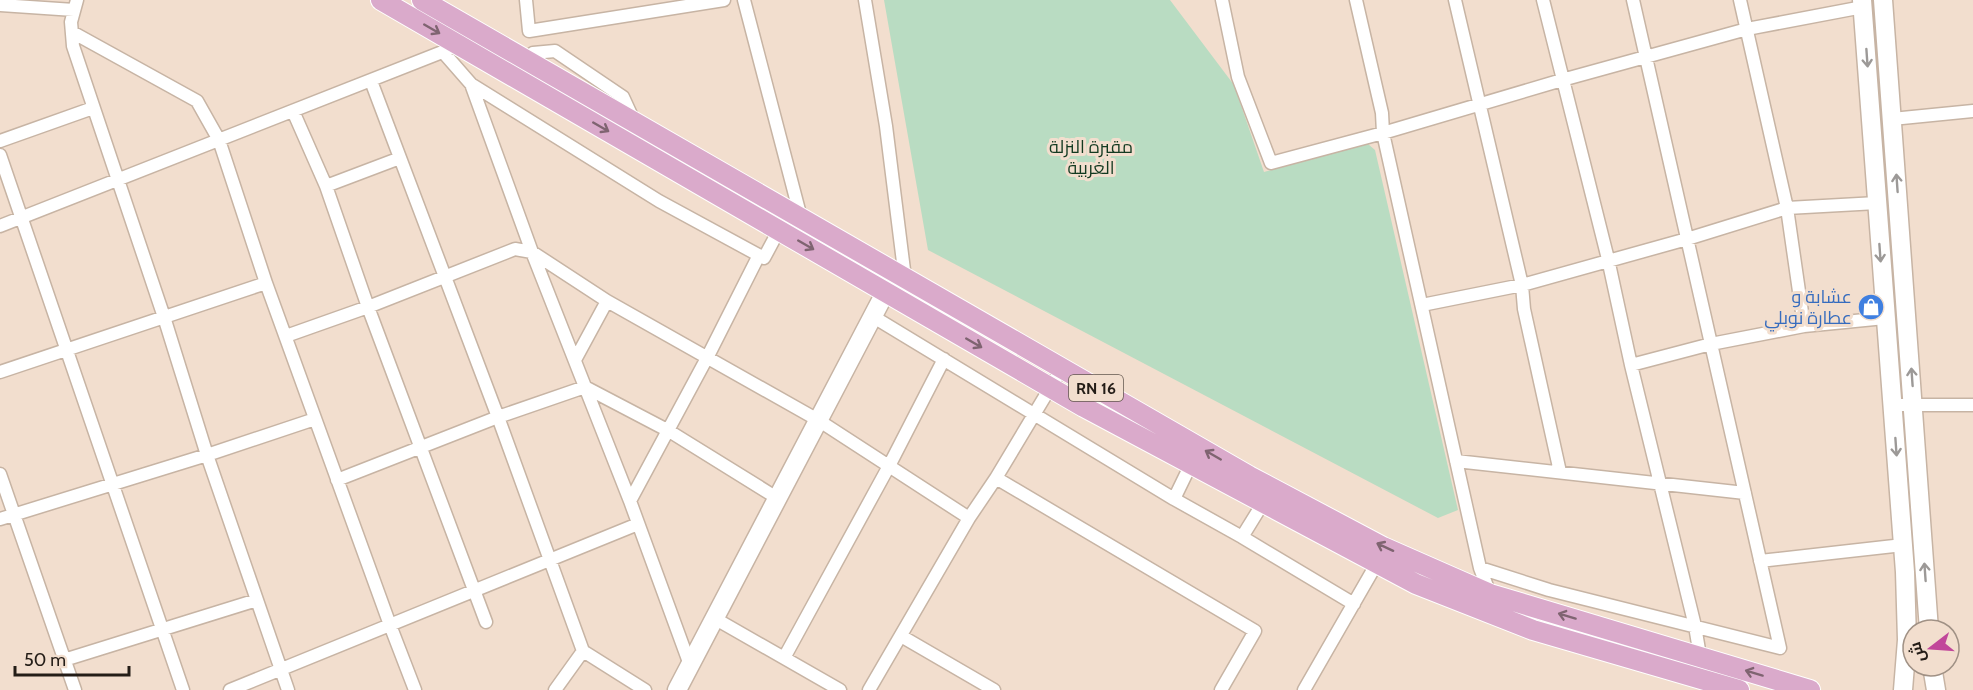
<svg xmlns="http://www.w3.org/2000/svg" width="1973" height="690" font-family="Cabin,Cairo,sans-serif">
<rect width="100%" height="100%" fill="#f2dece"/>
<!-- green -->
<path fill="#b9dcc2" d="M884,0H1170L1234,85L1264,172L1368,144L1375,150L1458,510L1438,518L928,250Z"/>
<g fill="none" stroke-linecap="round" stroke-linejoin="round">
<defs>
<path id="street" d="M77,0L71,22L73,46L164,317L207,455L288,690
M526,0L529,31L724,0
M744,0L801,218
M865,0L886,126L905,278
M1222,0L1238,77L1271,163L1383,133L1562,80L1747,29L1863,7
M1356,0L1382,113L1383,133L1480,568L1490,594
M1455,0L1522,285L1524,309L1560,472
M1543,0L1608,259L1631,365L1695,626L1700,656
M1740,0L1787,208L1804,326
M0,5L74,10
M72,32L197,101L219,140L266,283L390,625L415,690
M443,52L471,84L659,201L764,258L779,230
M525,59L533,53L555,51L623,97L634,121
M371,81L498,417L583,651L645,690
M471,84L532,252L630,501L690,665
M293,111L326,186L368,307L486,622
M1892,119L1973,111
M0,141L93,108
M0,155L183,690
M326,186L400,158
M0,226L460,45
M1422,305L1522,285L1687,239L1787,208L1877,203
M872,316L1174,499L1242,537L1354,604
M286,336L368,307L515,249L532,252L607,301L818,420L969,518
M575,360L607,301
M1631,365L1711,344L1804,326L1885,318
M0,372L266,283
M1893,405H1973
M1456,461L1745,493
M0,474L75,690
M996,478L1255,631L1221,690
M337,480L498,417L585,387L669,431L777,498
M1174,499L1191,464
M630,501L708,356L759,255
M0,519L207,455L315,419
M1242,537L1263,503
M1760,561L1903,545
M1480,568L1549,590L1780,648L1633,0
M714,618L840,690
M901,636L994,690
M784,658L889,466L944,359
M64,660L257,600
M230,690L638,524
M555,690L583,651
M869,690L969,518L996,478L1062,368
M1304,690L1377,563"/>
<path id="secondary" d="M1862,0L1905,572L1907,640L1903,690
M1883,0L1929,630
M1932,666L1936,690
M677,690L886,291"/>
<path id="primary" d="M381,0L1084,407L1416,584L1533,630L1739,690
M422,0L1249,476L1383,547L1490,594L1810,690"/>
</defs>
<!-- street casing -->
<use href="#street" stroke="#c7b4a4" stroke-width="15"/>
<!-- secondary casing -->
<use href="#secondary" stroke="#c7b4a4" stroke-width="21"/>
<!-- primary casing -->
<use href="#primary" stroke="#fff" stroke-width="22"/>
<!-- street -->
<use href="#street" stroke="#fff" stroke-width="12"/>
<!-- secondary -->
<use href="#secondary" stroke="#fff" stroke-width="18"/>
<!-- primary -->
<use href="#primary" stroke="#daaacb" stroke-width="20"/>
</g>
<!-- one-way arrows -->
<defs><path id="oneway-shaft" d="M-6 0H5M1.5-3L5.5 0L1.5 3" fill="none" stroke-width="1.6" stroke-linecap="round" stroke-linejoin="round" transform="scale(1.5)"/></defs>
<g stroke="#7f6471">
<use href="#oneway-shaft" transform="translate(432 29) rotate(30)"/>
<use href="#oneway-shaft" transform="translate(601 127) rotate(30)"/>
<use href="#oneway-shaft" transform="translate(806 245) rotate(30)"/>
<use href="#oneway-shaft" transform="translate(974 343) rotate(30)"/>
<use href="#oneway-shaft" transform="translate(1213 455) rotate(-150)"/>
<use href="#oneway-shaft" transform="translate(1385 547) rotate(-155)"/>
<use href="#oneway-shaft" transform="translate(1567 616) rotate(-163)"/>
<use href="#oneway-shaft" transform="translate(1754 673) rotate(-163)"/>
</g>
<g stroke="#9c9997">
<use href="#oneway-shaft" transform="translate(1867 58) rotate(86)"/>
<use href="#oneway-shaft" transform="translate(1897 183) rotate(-94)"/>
<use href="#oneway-shaft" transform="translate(1880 253) rotate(86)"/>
<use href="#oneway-shaft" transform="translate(1912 377) rotate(-94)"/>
<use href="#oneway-shaft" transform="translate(1896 447) rotate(86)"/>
<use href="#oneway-shaft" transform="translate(1925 572) rotate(-94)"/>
</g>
<!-- icons -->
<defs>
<symbol id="shop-disc" viewBox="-11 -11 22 22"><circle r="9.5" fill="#3f7fe0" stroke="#f2dece"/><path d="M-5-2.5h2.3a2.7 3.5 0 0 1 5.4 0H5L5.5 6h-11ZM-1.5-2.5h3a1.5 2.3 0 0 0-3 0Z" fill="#fff"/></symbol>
</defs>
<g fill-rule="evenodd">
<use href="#shop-disc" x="1856" y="292" width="30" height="30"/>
</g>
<g text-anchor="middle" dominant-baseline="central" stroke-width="6" stroke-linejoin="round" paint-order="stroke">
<!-- shield labels -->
<rect fill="#f2dece" stroke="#62574e" stroke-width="1.5" x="1069" y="375" width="54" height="26" rx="4.5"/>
<g font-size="16" font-weight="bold" fill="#241d17">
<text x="1096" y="388">RN 16</text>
</g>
<!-- park labels -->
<g font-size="18" fill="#133a21" stroke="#f2dece">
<text x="1091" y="147">مقبرة النزلة<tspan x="1091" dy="21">الغربية</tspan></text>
</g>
<!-- shop labels -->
<g font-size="18" fill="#366cbe" stroke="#f2dece" text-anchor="end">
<text x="1852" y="297">عشابة و<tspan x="1852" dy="21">عطارة نوبلي</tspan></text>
</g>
</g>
<!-- north arrow -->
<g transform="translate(1931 648) rotate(253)"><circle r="28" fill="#f2dece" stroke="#a09185" stroke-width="1.5"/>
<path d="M0-4.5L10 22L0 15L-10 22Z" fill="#c1479a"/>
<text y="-9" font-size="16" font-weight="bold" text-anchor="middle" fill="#241d17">ش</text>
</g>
<!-- scale -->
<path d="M15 666v9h114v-9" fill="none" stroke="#241d17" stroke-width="3"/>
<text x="24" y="666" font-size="18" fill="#241d17" stroke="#f2dece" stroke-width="4.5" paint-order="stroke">50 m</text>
</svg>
